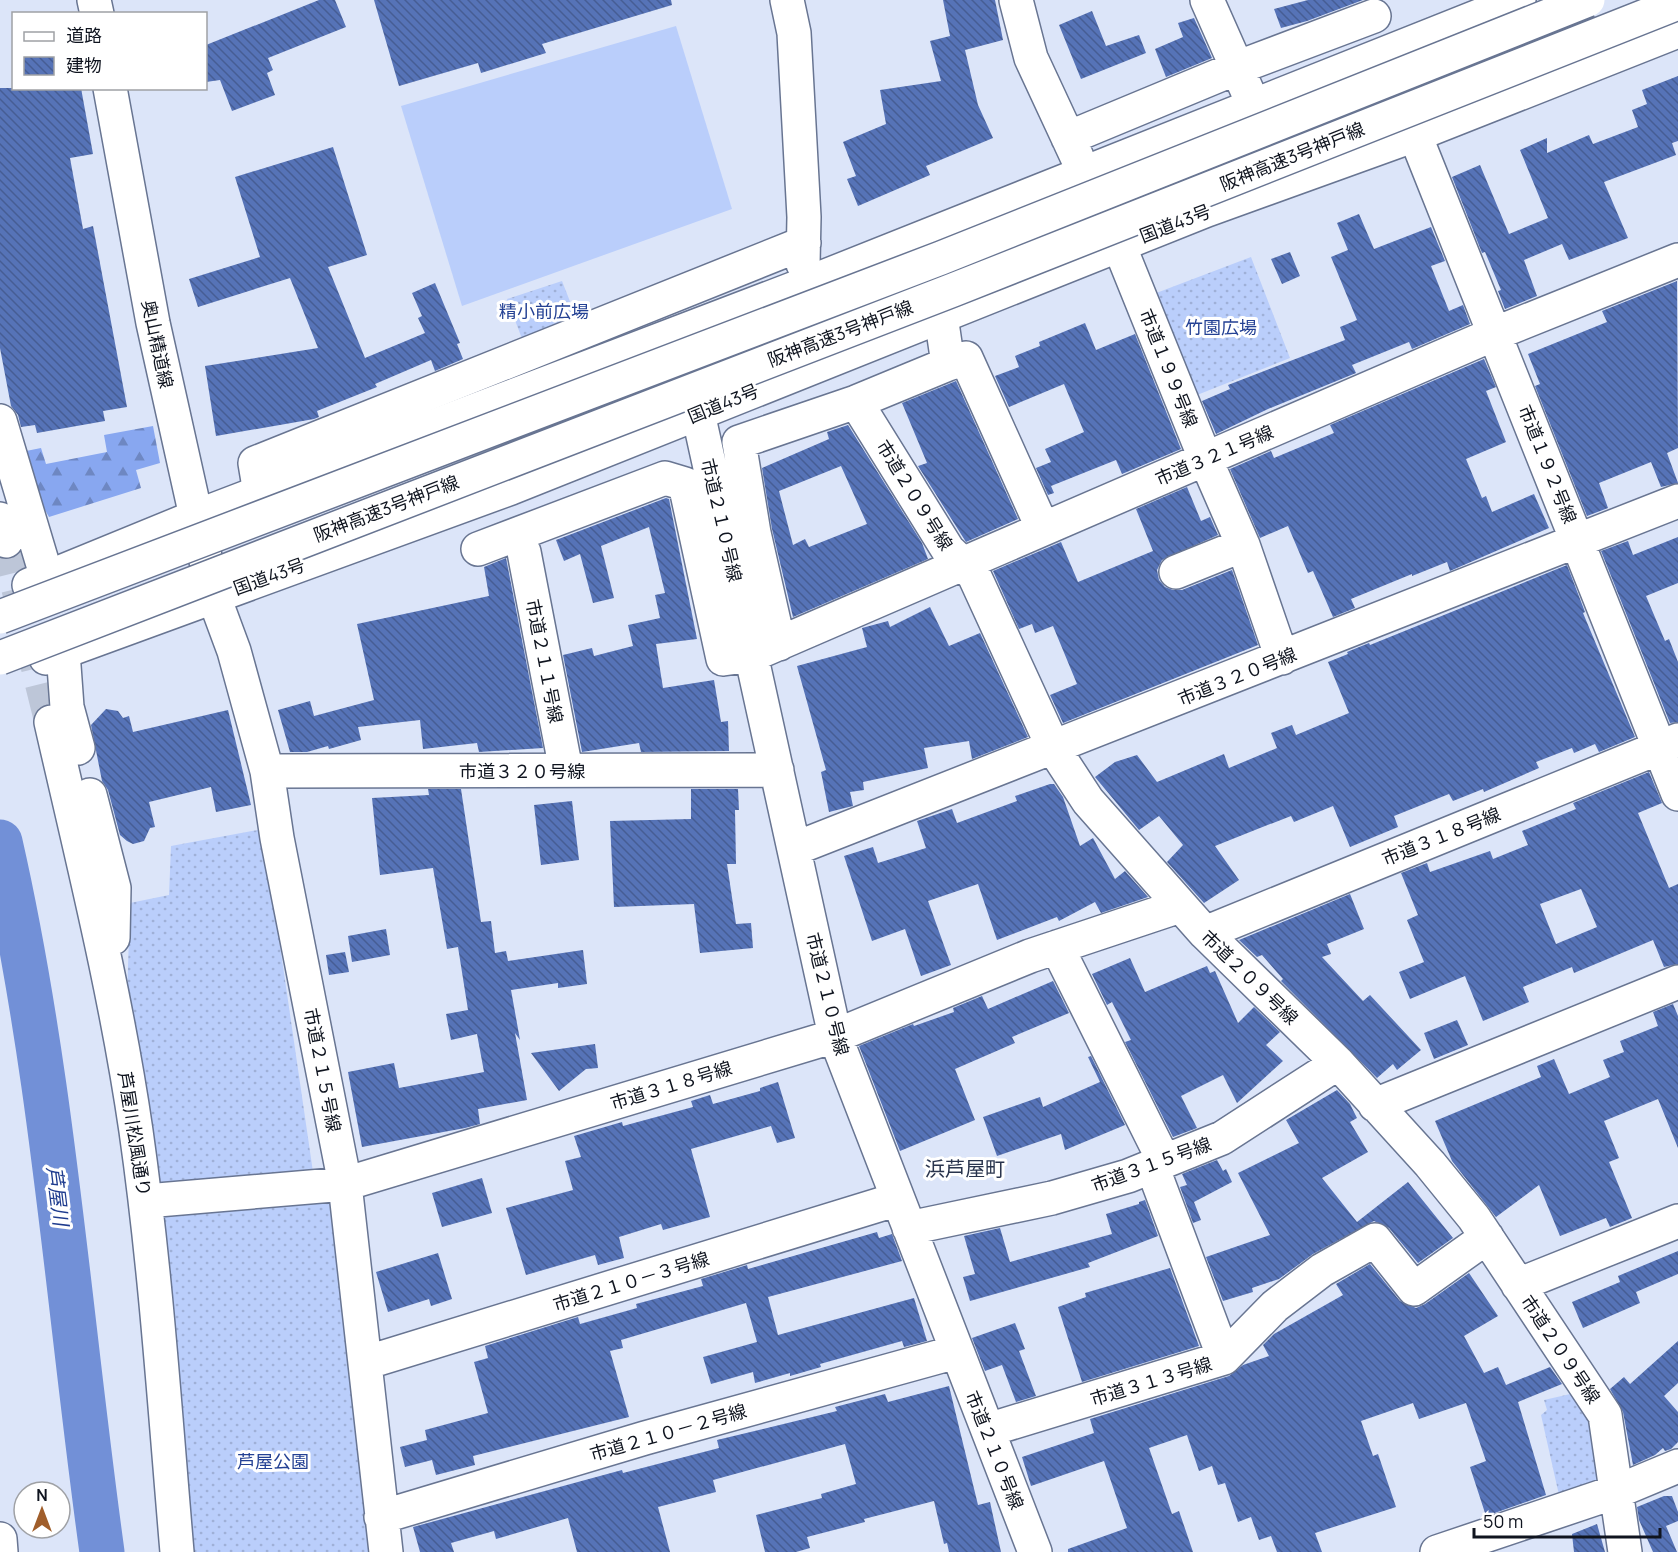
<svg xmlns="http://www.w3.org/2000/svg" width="1678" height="1552" font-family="Manrope,'Noto Sans JP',sans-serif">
<defs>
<pattern id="grass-dots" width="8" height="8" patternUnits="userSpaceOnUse" patternTransform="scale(1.5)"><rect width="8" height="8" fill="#bacefb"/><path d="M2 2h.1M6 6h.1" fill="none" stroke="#9fb0d7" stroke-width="1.8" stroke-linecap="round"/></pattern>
<pattern id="forest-firs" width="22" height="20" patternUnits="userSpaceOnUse" patternTransform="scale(1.5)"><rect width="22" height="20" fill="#88a7f0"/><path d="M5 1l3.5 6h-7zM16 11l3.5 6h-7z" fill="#6e87c2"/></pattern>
<pattern id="building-back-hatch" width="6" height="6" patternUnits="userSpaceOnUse" patternTransform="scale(1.5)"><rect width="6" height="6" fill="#5673b7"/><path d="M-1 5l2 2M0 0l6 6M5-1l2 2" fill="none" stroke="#465d94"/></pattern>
</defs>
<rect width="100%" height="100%" fill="#dce5f9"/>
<!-- grass -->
<path fill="url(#grass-dots)" d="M1251,257L1290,358L1192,397L1151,295Z
M562,281L578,322L524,344L507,299Z
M263,829L313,1172L157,1189L127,999L130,903L169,895L171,846Z
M336,1193L372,1552H193L161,1213Z
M1579,1392L1610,1478L1561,1504L1541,1415L1547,1410L1544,1400Z"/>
<!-- forest -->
<path fill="url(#forest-firs)" d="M153,426L160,463L136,470L141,488L49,517L22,470L16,453L41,448L46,464L107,452L104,435Z"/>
<!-- pitch -->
<path fill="#bacefb" d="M676,26L732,209L462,306L401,106Z"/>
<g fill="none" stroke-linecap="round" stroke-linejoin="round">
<!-- river -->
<path stroke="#7290d7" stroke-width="45" d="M0,842C53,1075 69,1315 102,1552"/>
</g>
<!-- building -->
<path fill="url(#building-back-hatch)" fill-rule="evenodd" d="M319,0H335L346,27L268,58L273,70L267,73L275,95L232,111L220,80L206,82V45Z
M374,0H671L672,5L542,44L546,53L481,73L478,63L399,86Z
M943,0H995L1003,40L965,50L978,105L993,138L926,166L930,175L858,206L847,179L856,176L843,142L886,124L880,90L941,81L930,41L950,36Z
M1308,0H1363L1307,21L1281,28L1274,9Z
M1092,11L1106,46L1139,35L1146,53L1081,79L1059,25Z
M1194,18L1212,58L1166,77L1155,49L1183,37L1178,23Z
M1678,76V141L1672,143L1676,155L1604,182L1628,238L1569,260L1562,244L1524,260L1537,296L1505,309L1498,291L1501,290L1485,252L1482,253L1452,177L1480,165L1509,234L1548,218L1520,150L1547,138V153L1589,135L1593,144L1638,127L1632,110L1647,104L1642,90Z
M0,88H81L93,154L70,158L83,229L93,226L127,407L103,411L105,421L37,433L35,425L21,427L18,415L11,406L0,348Z
M333,147L367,255L328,267L365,358L425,333L418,318L422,316L412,293L435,283L460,343L457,344L463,359L435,371L431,360L375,384L377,387L317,411L319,417L314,419L216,436L205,366L318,348L290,278L198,307L189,279L260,257L235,177Z
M1359,214L1374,249L1431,227L1445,261L1431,266L1449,311L1463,305L1470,324L1412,349L1409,342L1352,365L1356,373L1268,409L1216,434L1202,401L1230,389L1228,385L1345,340L1340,327L1357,320L1331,257L1348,250L1337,223Z
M1290,252L1300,276L1282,284L1271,259Z
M1677,281L1678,448L1667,453L1678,483L1661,487L1651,462L1599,483L1608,508L1587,516L1535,386L1540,384L1528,354L1607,322L1602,311Z
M1085,323L1096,350L1135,334L1181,449L1122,474L1116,460L1051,486L1054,493L1048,495L1036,468L1051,462L1045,449L1084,432L1064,384L1009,407L995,376L1019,367L1015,356L1040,346L1039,342Z
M1484,359L1496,387L1486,391L1506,442L1466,459L1482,498L1486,496L1492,512L1534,494L1549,528L1450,571L1447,562L1412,576V574L1351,599L1355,608L1333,617L1313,571L1308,573L1288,526L1260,538L1230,469L1271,451L1274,458L1334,433L1330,425Z
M956,381L1018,519L966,542L918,466L927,463L902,403Z
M848,425L922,543L928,559L793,617L772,529L762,468L829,439L827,432ZM841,466L867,524L809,547L805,539L793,545L779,491Z
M1187,487L1201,521L1210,517L1218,535L1162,560L1157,570L1159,580L1165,587L1173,590H1182L1232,570L1258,645L1063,723L1050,695L1077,684L1053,626L1035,633L1032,624L1019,629L993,571L1061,542L1078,582L1153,551L1136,509Z
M666,498L669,499L697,639L656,644L663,688L714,680L721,722L728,721L729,751L641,752L639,743L582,752L563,655L592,648L594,656L633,646L628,625L660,618L655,595L665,593L649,527L601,546L614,598L593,603L580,554L564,561L556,540Z
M1678,537V583L1646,596L1665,641L1669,639L1678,662V722L1670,723L1601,551L1628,541L1633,555Z
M506,558L543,748L479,752L477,743L423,749L420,720L358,727L361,740L329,749L328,746L307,752H290L278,710L310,701L314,716L374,700L357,624L489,596L484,567Z
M1567,565L1585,612L1583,613L1635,737L1599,752L1595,744L1574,753L1572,748L1536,762L1539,768L1484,792L1483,789L1453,801L1449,794L1394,816L1398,827L1350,847L1333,806L1294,822L1291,816L1260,828L1215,846L1239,880L1204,903L1167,862L1183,845L1159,816L1139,830L1095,777L1115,762L1137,755L1157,782L1224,754L1229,768L1277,748L1271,733L1292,725L1296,735L1349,713L1328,662L1348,654L1347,652L1369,643L1370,645Z
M930,607L949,646L980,633L1028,737L972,759L969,741L924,748L928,768L863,782L864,790L850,792L853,806L829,812L821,772L826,770L797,666L867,647L862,628L888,621L890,627Z
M106,709L118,711L123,718L129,716L133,732L228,710L251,805L216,812L211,787L149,802L155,827L150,828L144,841L133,844L127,841L120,835L108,790L102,781L91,725Z
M1649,772L1662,803L1638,813L1669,888L1678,884V964L1664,967L1653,940L1574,973L1572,967L1523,987L1529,1002L1483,1021L1465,976L1410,999L1399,972L1424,962L1407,920L1418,915L1401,873L1427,863L1430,872L1490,851L1493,859L1528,845L1522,831L1576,809L1573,803ZM1581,889L1597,927L1556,944L1540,904Z
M1050,784H1054L1063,797L1080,846L1093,838L1115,879L1125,871L1148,897L1101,913L1095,902L1059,921L1057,917L997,940L978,884L928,901L951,965L921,976L905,929L872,941L844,856L873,847L878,863L926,848L917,821L952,809L957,823L1017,801L1015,796Z
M428,789H461L481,922L491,921L495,953L506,951L508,961L583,950L587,984L558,988V983L511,990L520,1040L515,1033L527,1100L478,1109L480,1124L465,1128L362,1147L348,1072L394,1063L399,1088L484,1072L477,1034L451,1040L446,1014L468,1010L458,947L447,949L433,868L380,875L372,798L429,795Z
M691,789H738L739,810H735L736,864H727L736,924L751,923L753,948L700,953L694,904L614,907L610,821L691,819Z
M572,801L579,860L541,865L534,805Z
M1350,894L1364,929L1327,944L1331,954L1322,957L1363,1001L1370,995L1421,1050L1397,1070L1393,1064L1377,1078L1281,981L1283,979L1262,955L1257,957L1239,940Z
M386,929L390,955L352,962L348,936Z
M345,952L349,972L329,975L326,955Z
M1130,958L1145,992L1207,966L1210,973L1215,971L1238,1023L1254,1007L1280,1032L1266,1045L1283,1061L1237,1103L1223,1075L1181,1096L1197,1128L1173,1137L1125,1042L1131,1040L1112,1002L1107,1005L1092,974Z
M1053,981L1069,1013L1012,1037L1015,1043L955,1069L975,1120L900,1151L859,1046L913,1024L914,1026L954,1012L953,1008L982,996L988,1009Z
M1673,1004L1678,1016V1148L1658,1099L1604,1121L1619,1158L1609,1162L1632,1218L1610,1227L1606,1218L1560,1236L1539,1185L1496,1217L1452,1161L1435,1121L1541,1077L1537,1066L1554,1059L1569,1094L1610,1077L1603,1060L1624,1052L1620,1041L1658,1026L1653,1012Z
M1457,1020L1468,1045L1434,1059L1424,1033Z
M595,1044L598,1068L586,1069L559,1091L531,1053Z
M1091,1056L1125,1125L1065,1150L1061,1134L997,1156L983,1117L1040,1097L1043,1107L1100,1082L1088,1057Z
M778,1082L795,1138L777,1143L771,1126L691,1149L710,1217L663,1230L661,1224L619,1237L624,1258L598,1265L595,1255L526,1275L506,1208L573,1190L565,1161L581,1157L574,1136L622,1122L623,1126L693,1107L691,1101L710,1095L713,1104L760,1091V1088Z
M1337,1090L1350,1104L1357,1118L1350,1122L1368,1152L1322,1178L1357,1222L1408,1182L1453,1238L1418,1263L1389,1228L1374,1221L1313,1254L1279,1279L1252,1288L1253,1292L1223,1301L1206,1257L1270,1235L1238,1173L1299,1143L1286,1120Z
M1217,1160L1223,1171L1226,1169L1232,1182L1194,1202L1201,1220L1193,1223L1180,1187L1187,1185L1182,1174Z
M482,1178L492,1213L442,1227L432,1193Z
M1145,1200L1158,1236L1088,1263L1090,1267L970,1301L963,1277L975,1274L964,1236L1000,1228L1010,1262L1112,1234L1106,1214L1139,1204V1202Z
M877,1232L879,1238L892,1234L902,1261L768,1297L778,1335L914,1298L927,1341L904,1347L902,1341L820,1364L821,1367L790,1376V1373L755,1383L753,1372L711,1384L703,1357L757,1342L746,1303L621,1340L623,1348L610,1351L629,1417L473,1456L475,1465L436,1475L432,1460L405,1467L400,1447L427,1440L425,1430L488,1413L474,1362L488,1358L485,1346L578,1317L580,1324L637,1308L636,1304L703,1286L701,1279L747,1265L748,1269Z
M1678,1251V1274L1636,1292L1640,1303L1583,1328L1572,1302L1620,1282L1618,1276Z
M438,1253L452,1299L431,1306L429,1299L388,1312L376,1272Z
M1370,1264L1400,1301L1416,1308L1425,1304L1469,1273L1498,1316L1464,1336L1484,1373L1498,1367L1506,1385L1550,1367L1562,1384L1518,1402L1546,1495L1486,1516L1470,1467L1486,1461L1466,1403L1419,1419L1413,1403L1361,1421L1373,1456L1378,1454L1396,1507L1315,1533L1322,1552H1277L1271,1536L1259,1540L1251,1517L1238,1522L1225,1483L1218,1485L1212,1466L1199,1471L1187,1435L1149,1448L1172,1514L1179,1511L1193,1552H1068V1549L1127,1528L1104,1461L1031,1486L1022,1457L1094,1433L1090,1419L1229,1376L1243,1365L1269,1356L1263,1345L1274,1334L1343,1295L1336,1284Z
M1170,1268L1199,1346L1082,1382L1058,1307L1086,1297L1085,1293Z
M1015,1323L1025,1349L1019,1351L1036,1396L1016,1402L1002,1365L985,1371L972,1338Z
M1678,1341V1383L1664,1396L1678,1412V1442L1671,1449L1665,1451L1663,1448L1655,1455L1633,1465L1623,1412L1610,1389L1624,1377L1630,1384Z
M949,1386L978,1505L990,1502L1001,1552H949L947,1543L944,1544L934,1501L864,1519L865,1522L807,1537L810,1548L796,1552H765L756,1515L822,1498L821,1494L856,1484L845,1444L713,1480L716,1492L658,1507L670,1552H577L568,1518L496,1539L494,1531L451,1543L454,1552H420L413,1527L622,1470L623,1473L719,1448L717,1440L837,1411L835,1407L885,1394L888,1402Z
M1664,1496H1672L1678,1512V1521L1666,1526L1677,1552H1653L1639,1520L1637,1507Z
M1597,1524L1605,1552H1574L1572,1534Z"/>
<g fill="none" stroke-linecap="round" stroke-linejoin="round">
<!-- minor-tunnel -->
<path stroke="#bdc6d8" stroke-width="33" stroke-dasharray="33 16" stroke-linecap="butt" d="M6,541L51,722"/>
<defs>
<path id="minor" d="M787,0L794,33L804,217L803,264
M1016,0L1031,58L1077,157
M1207,0L1254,106
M1415,135L1678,794
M1068,138L1239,67L1374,16
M1119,245L1205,458L1243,545L1282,658
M948,364L966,358L1043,529
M856,402L948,550L974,575L1054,749L1088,801L1205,933L1338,1063L1430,1164L1474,1218L1605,1415L1625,1552
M698,413L835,1036L1035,1552
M0,421L47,578
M260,493L255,463L804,243
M0,519L6,541
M754,533L779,644
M728,543L754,533L739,442L856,402L948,364L941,316
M478,549L665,478L685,484L723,659L752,655L1494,334L1678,260
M524,552L566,770
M1176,572L1243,545
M214,597L234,651L267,771L277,838L345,1184L386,1552
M63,652L67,707L78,748
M51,722C82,858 116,993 136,1131C156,1271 165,1412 177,1552
M267,771L777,770
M90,795L114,888L113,938
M794,849L1678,501
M1205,933L1678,740
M1057,947L1164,1161
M1375,1105L1678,982
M1152,1166L1224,1358
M146,1201L345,1184L835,1036L1030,956L1180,906
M909,1228L1052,1198L1128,1176L1222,1138L1338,1063
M1518,1285L1678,1221
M365,1363L898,1199
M988,1430L1224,1358L1275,1306L1322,1270L1375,1240L1414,1289L1487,1237
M381,1517L645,1438L956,1352
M0,1539L1,1552
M1437,1552L1618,1491L1678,1466"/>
<path id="major" d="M94,0L97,14
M110,88L153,323L214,597"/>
<path id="highway" d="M29,585L195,517L803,285L1519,0
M46,658L511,488L1207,210L1415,135L1678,31"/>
</defs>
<!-- minor casing -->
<use href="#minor" stroke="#687592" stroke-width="36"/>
<!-- major casing -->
<use href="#major" stroke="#687592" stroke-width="36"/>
<!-- highway casing -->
<use href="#highway" stroke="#687592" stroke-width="36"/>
<!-- minor -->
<use href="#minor" stroke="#fff" stroke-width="33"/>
<!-- major -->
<use href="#major" stroke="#fff" stroke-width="33"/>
<!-- highway -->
<use href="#highway" stroke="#fff" stroke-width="33"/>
<defs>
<path id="highway-bridge" d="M0,617L941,258L1588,0
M0,658L953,290L1678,3"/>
</defs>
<!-- highway-bridge casing -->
<use href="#highway-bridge" stroke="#687592" stroke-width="36" stroke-linecap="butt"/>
<!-- highway-bridge -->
<use href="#highway-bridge" stroke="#fff" stroke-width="33"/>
</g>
<g text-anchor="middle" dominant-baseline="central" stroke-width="6" stroke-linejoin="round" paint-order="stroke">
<!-- street labels -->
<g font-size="18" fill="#0f141f" stroke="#fff">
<text transform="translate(1292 156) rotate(-22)">阪神高速3号神戸線</text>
<text transform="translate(1175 223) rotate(-21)">国道43号</text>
<text transform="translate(840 333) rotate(-21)">阪神高速3号神戸線</text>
<text transform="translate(158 344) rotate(78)">奥山精道線</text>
<text transform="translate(1169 368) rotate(68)">市道１９９号線</text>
<text transform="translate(723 403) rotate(-22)">国道43号</text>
<text transform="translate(1214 455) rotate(-23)">市道３２１号線</text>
<text transform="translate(1548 464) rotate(68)">市道１９２号線</text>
<text transform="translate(915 495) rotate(58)">市道２０９号線</text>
<text transform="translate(386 508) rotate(-21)">阪神高速3号神戸線</text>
<text transform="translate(722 520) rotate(77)">市道２１０号線</text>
<text transform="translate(269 576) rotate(-20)">国道43号</text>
<text transform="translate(545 661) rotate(79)">市道２１１号線</text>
<text transform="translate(1237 676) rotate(-22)">市道３２０号線</text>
<text x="522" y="771">市道３２０号線</text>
<text transform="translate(1441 836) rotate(-22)">市道３１８号線</text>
<text transform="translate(1250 977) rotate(44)">市道２０９号線</text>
<text transform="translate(828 994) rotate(76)">市道２１０号線</text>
<text transform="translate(323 1070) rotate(79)">市道２１５号線</text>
<text transform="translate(671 1085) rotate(-17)">市道３１８号線</text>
<text transform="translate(135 1134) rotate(81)">芦屋川松風通り</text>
<text transform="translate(1151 1164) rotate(-20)">市道３１５号線</text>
<text transform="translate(631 1281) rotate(-17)">市道２１０－３号線</text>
<text transform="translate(1561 1349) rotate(56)">市道２０９号線</text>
<text transform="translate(1151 1381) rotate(-17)">市道３１３号線</text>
<text transform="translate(668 1432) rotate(-16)">市道２１０－２号線</text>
<text transform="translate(995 1450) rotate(68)">市道２１０号線</text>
</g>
<!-- park labels -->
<g font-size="18" fill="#244194" stroke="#fff">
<text x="544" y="311">精小前広場</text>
<text x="1221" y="327">竹園広場</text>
<text x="273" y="1461">芦屋公園</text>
</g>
<!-- neighbourhood labels -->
<g font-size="20" fill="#29344d" stroke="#fff">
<text x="965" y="1168">浜芦屋町</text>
</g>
<!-- water labels -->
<g font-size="20" font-style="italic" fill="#1f3c8e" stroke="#fff">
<text transform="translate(58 1196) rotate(83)">芦屋川</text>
</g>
</g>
<!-- legend -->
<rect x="12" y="12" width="195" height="78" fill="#ffffff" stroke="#9fa1a5" stroke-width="1.5"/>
<rect x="24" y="32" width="30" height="9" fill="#ffffff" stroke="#9fa1a5" stroke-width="1.5"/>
<text x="66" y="42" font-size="18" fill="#0f141f">道路</text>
<rect x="24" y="57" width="30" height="18" fill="url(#building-back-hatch)" stroke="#9fa1a5" stroke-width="1.5"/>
<text x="66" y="72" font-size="18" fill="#0f141f">建物</text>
<!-- north arrow -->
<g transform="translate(42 1510)"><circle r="28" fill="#ffffff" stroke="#9fa1a5" stroke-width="1.5"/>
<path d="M0-4.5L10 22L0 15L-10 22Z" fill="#a05e2b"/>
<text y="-9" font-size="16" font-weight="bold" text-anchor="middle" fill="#0f141f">N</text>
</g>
<!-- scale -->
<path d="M1474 1528v9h186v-9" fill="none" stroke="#0f141f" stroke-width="3"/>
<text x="1483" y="1528" font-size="18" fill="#0f141f" stroke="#ffffff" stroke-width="4.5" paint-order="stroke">50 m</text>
</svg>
